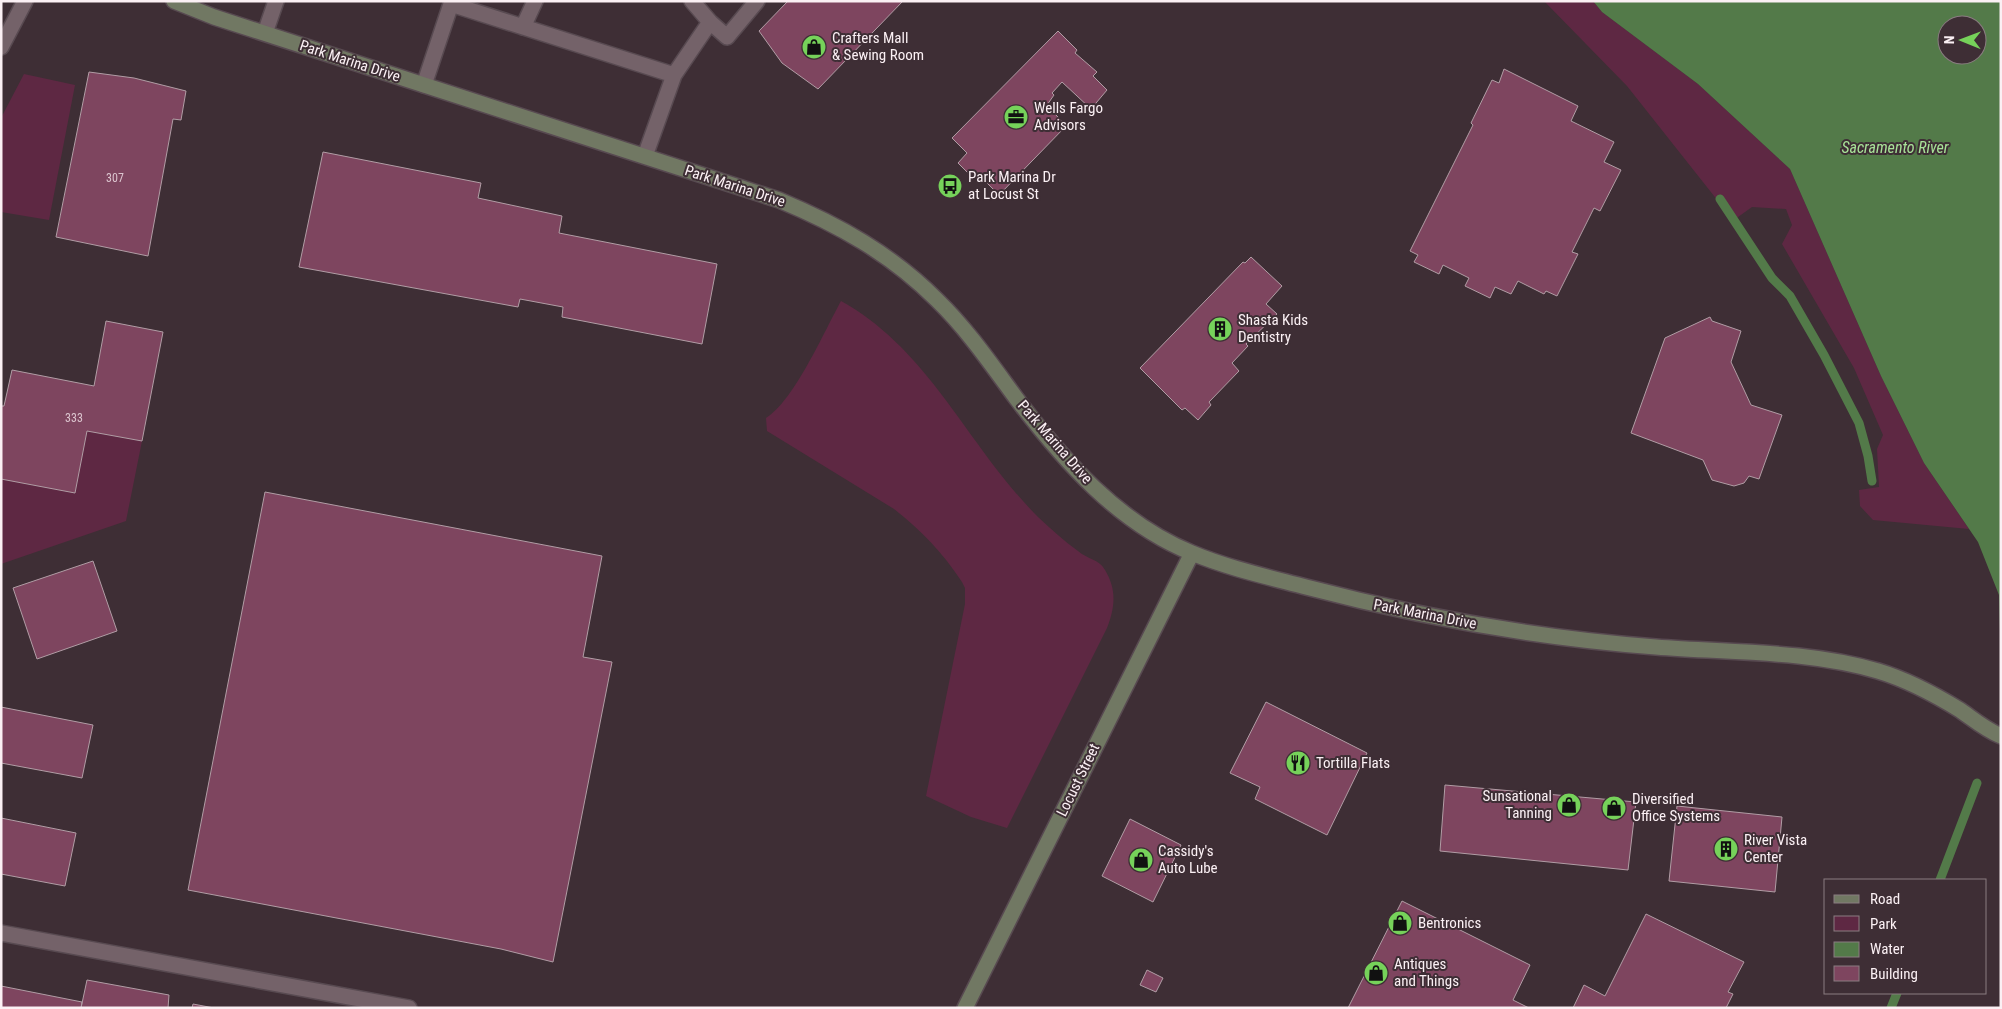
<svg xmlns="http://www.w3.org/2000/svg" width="2002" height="1009" font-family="'Roboto Condensed',sans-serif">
<rect width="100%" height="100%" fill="#3e2e35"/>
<!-- green -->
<path fill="#5e2843" d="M1544,1H1593L1602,12L1698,84L1790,169L1881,376L1924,463L1969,529L1873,520L1860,506L1859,490L1879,487L1877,449L1883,435L1854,368L1782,244L1792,225L1786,209L1752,207L1731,222L1718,201L1627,86Z
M24,74L75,85L49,220L1,212V118Z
M841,301C931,351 967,446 1038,517C1051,529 1064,541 1078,551C1087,559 1099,559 1105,570C1117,590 1115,607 1107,628L1007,828L971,817L926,796L965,604V588L962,582C943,553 921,530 894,509L767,431L766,418C794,401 825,330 841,301Z
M87,431L142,441L126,521L1,564V479L75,493Z"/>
<!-- water -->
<path fill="#537a49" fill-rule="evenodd" d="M1593,1H2001V667L1999,595L1978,542L1924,463L1881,376L1790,169L1698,84L1602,12ZM1947,25H1977V55H1947Z"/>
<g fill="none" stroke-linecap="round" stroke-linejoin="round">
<!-- stream -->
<path stroke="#537a49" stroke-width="9" d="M1720,199L1772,278L1790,296L1824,355L1859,423L1868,456L1872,481
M1940,880L1977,783
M1891,1008L1897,993"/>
</g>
<!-- building -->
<path fill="#7e455f" stroke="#b19da5" d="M788,1H903L818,89L782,63L759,31Z
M1058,31L1077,50L1075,53L1097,72L1093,76L1107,90L1091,109L1062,82L1052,93L1054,95L1047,105L1066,126L999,195L978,174L974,179L958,163L967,153L952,138Z
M1504,69L1578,106L1571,121L1614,142L1604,162L1621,170L1600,211L1594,208L1572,252L1578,254L1557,296L1546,291L1544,294L1518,281L1511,294L1495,287L1490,298L1465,286L1469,278L1443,265L1439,274L1414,262L1418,255L1410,251L1473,125L1471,123L1492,80L1499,83Z
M89,72L134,78L186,91L181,120L173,119L148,256L56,237Z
M323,152L481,183L478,198L562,216L559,233L717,264L702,344L562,317L563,307L520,299L518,307L299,267Z
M1251,257L1282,286L1266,304L1277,314L1246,344L1248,346L1232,363L1239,371L1209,402L1211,405L1198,420L1185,408L1182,410L1140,368L1243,262L1245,263Z
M1710,317L1712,321L1741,331L1731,362L1751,405L1782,415L1759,479L1749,476L1744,483L1734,486L1712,480L1703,460L1631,433L1665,338Z
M106,321L163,332L142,441L87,431L75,493L1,479V406H4L12,370L94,386Z
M265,492L602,556L583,657L612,662L553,962L501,949L188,890Z
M93,561L117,631L37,659L13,588Z
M1266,702L1367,753L1327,835L1255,799L1260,787L1230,773Z
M1,707L93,725L82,778L1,763Z
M1445,785L1636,802L1628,870L1440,851Z
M1677,806L1782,817L1775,892L1669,881Z
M1,818L76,833L65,886L1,874Z
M1130,819L1181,845L1153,902L1102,876Z
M1402,901L1530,965L1513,1000L1529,1008H1348Z
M1646,914L1744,962L1728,992L1733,994L1726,1008H1573L1584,985L1605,996Z
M1147,970L1163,978L1156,992L1140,985Z
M87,980L169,995L168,1008H81Z
M1,986L82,1002L81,1008H1Z
M193,1004L214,1008H192Z"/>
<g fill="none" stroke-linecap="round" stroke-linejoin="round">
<defs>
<path id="lane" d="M451,4L674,75
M710,22L727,37L757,1
M523,27L535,1
M265,33L276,1
M424,85L452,1
M645,156L674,75L710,22L692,1
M1,933L409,1008"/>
<path id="street" d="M1,47L25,1"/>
<path id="secondary" d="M174,1L214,17L779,200C839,225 891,254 937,300C967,329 991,364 1016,398C1063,460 1118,523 1192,553C1228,568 1268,577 1306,587C1420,617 1538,638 1656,647C1730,653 1806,650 1878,671C1908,680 1934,694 1960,710C1973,719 1986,730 2001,736
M965,1008L1192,553"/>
</defs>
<!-- lane casing -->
<use href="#lane" stroke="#584a51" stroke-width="18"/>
<!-- street casing -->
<use href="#street" stroke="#584a51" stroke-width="18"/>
<!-- secondary casing -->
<use href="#secondary" stroke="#584a51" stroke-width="18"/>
<!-- lane -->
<use href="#lane" stroke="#746269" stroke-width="15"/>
<!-- street -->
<use href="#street" stroke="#746269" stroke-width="15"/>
<!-- secondary -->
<use href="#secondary" stroke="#717863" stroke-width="15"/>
</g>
<!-- icons -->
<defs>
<symbol id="shop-disc" viewBox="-11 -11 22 22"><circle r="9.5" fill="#76d25a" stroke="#3e2e35"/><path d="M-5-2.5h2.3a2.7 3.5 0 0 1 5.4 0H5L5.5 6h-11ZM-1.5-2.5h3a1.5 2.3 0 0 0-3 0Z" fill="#111"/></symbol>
<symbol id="office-disc" viewBox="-11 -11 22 22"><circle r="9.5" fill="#76d25a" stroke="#3e2e35"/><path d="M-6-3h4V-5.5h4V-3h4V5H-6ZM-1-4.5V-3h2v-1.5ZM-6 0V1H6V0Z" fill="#111"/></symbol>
<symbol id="bus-disc" viewBox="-11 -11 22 22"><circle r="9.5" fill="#76d25a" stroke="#3e2e35"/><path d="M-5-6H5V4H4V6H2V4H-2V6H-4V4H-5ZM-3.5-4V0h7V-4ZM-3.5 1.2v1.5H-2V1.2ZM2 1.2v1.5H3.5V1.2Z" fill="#111"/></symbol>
<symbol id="building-disc" viewBox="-11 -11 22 22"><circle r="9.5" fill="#76d25a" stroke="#3e2e35"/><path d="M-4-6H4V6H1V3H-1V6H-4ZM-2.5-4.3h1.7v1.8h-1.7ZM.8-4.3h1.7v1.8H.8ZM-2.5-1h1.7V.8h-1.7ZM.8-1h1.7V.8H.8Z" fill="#111"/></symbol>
<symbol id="restaurant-disc" viewBox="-11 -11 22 22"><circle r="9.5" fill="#76d25a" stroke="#3e2e35"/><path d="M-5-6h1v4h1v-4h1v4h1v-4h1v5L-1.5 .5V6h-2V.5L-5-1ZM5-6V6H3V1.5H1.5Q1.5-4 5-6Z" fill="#111"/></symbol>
</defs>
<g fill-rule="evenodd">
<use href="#shop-disc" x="800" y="33" width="28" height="28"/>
<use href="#office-disc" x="1002" y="103" width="28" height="28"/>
<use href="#bus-disc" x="936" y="172" width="28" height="28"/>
<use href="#building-disc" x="1206" y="315" width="28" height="28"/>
<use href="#restaurant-disc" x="1284" y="749" width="28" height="28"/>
<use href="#shop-disc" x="1555" y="791" width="28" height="28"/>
<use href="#shop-disc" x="1600" y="794" width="28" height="28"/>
<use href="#building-disc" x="1712" y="835" width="28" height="28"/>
<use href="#shop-disc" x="1127" y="846" width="28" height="28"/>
<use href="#shop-disc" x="1386" y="909" width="28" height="28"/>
<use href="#shop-disc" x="1362" y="959" width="28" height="28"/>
</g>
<g text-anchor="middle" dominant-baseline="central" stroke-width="4" stroke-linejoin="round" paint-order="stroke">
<!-- number labels -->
<g font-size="12" fill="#dcc5cf">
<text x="115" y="178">307</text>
<text x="74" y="418">333</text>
</g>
<!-- poi labels -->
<g font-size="15" fill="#fbf0f4" stroke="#3e2e35" text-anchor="start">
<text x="832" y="38">Crafters Mall<tspan x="832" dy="17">&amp; Sewing Room</tspan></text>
<text x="1034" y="108">Wells Fargo<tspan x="1034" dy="17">Advisors</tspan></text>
<text x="968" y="177">Park Marina Dr<tspan x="968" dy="17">at Locust St</tspan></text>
<text x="1238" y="320">Shasta Kids<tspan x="1238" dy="17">Dentistry</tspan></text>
<text x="1316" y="763">Tortilla Flats</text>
<text x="1552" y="796" text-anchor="end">Sunsational<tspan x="1552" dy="17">Tanning</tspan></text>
<text x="1632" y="799">Diversified<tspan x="1632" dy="17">Office Systems</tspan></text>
<text x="1744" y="840">River Vista<tspan x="1744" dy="17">Center</tspan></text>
<text x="1158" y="851">Cassidy's<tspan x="1158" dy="17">Auto Lube</tspan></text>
<text x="1418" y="923">Bentronics</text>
<text x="1394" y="964">Antiques<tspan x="1394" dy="17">and Things</tspan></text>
</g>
<!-- street labels -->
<g font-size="15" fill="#fbf0f4" stroke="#3e2e35">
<text transform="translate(350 61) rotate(18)">Park Marina Drive</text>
<text transform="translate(735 186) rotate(18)">Park Marina Drive</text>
<text transform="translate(1055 442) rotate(49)">Park Marina Drive</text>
<text transform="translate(1425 614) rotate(11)">Park Marina Drive</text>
<text transform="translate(1078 780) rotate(-64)">Locust Street</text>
</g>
<!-- water labels -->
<g font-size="16" font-style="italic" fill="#a8e298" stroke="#3e2e35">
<text x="1895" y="147">Sacramento River</text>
</g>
</g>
<!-- border -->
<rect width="2002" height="1009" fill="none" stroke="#fbf0f4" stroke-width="5"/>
<!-- legend -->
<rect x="1824" y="879" width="162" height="115" fill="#3e2e35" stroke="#8a7c81"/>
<rect x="1834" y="895" width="25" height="8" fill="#717863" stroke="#8a7c81"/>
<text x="1870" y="904" font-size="15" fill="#fbf0f4">Road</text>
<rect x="1834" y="916" width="25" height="15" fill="#5e2843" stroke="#8a7c81"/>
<text x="1870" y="929" font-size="15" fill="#fbf0f4">Park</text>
<rect x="1834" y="942" width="25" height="15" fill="#537a49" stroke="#8a7c81"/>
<text x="1870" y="954" font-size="15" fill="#fbf0f4">Water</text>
<rect x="1834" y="966" width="25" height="15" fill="#7e455f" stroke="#8a7c81"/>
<text x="1870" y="979" font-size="15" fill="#fbf0f4">Building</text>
<!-- north arrow -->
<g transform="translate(1962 40) rotate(271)"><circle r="24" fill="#3e2e35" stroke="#8a7c81"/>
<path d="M0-4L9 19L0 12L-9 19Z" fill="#76d25a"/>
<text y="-8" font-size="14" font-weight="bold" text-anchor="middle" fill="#fbf0f4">N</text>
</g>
</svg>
